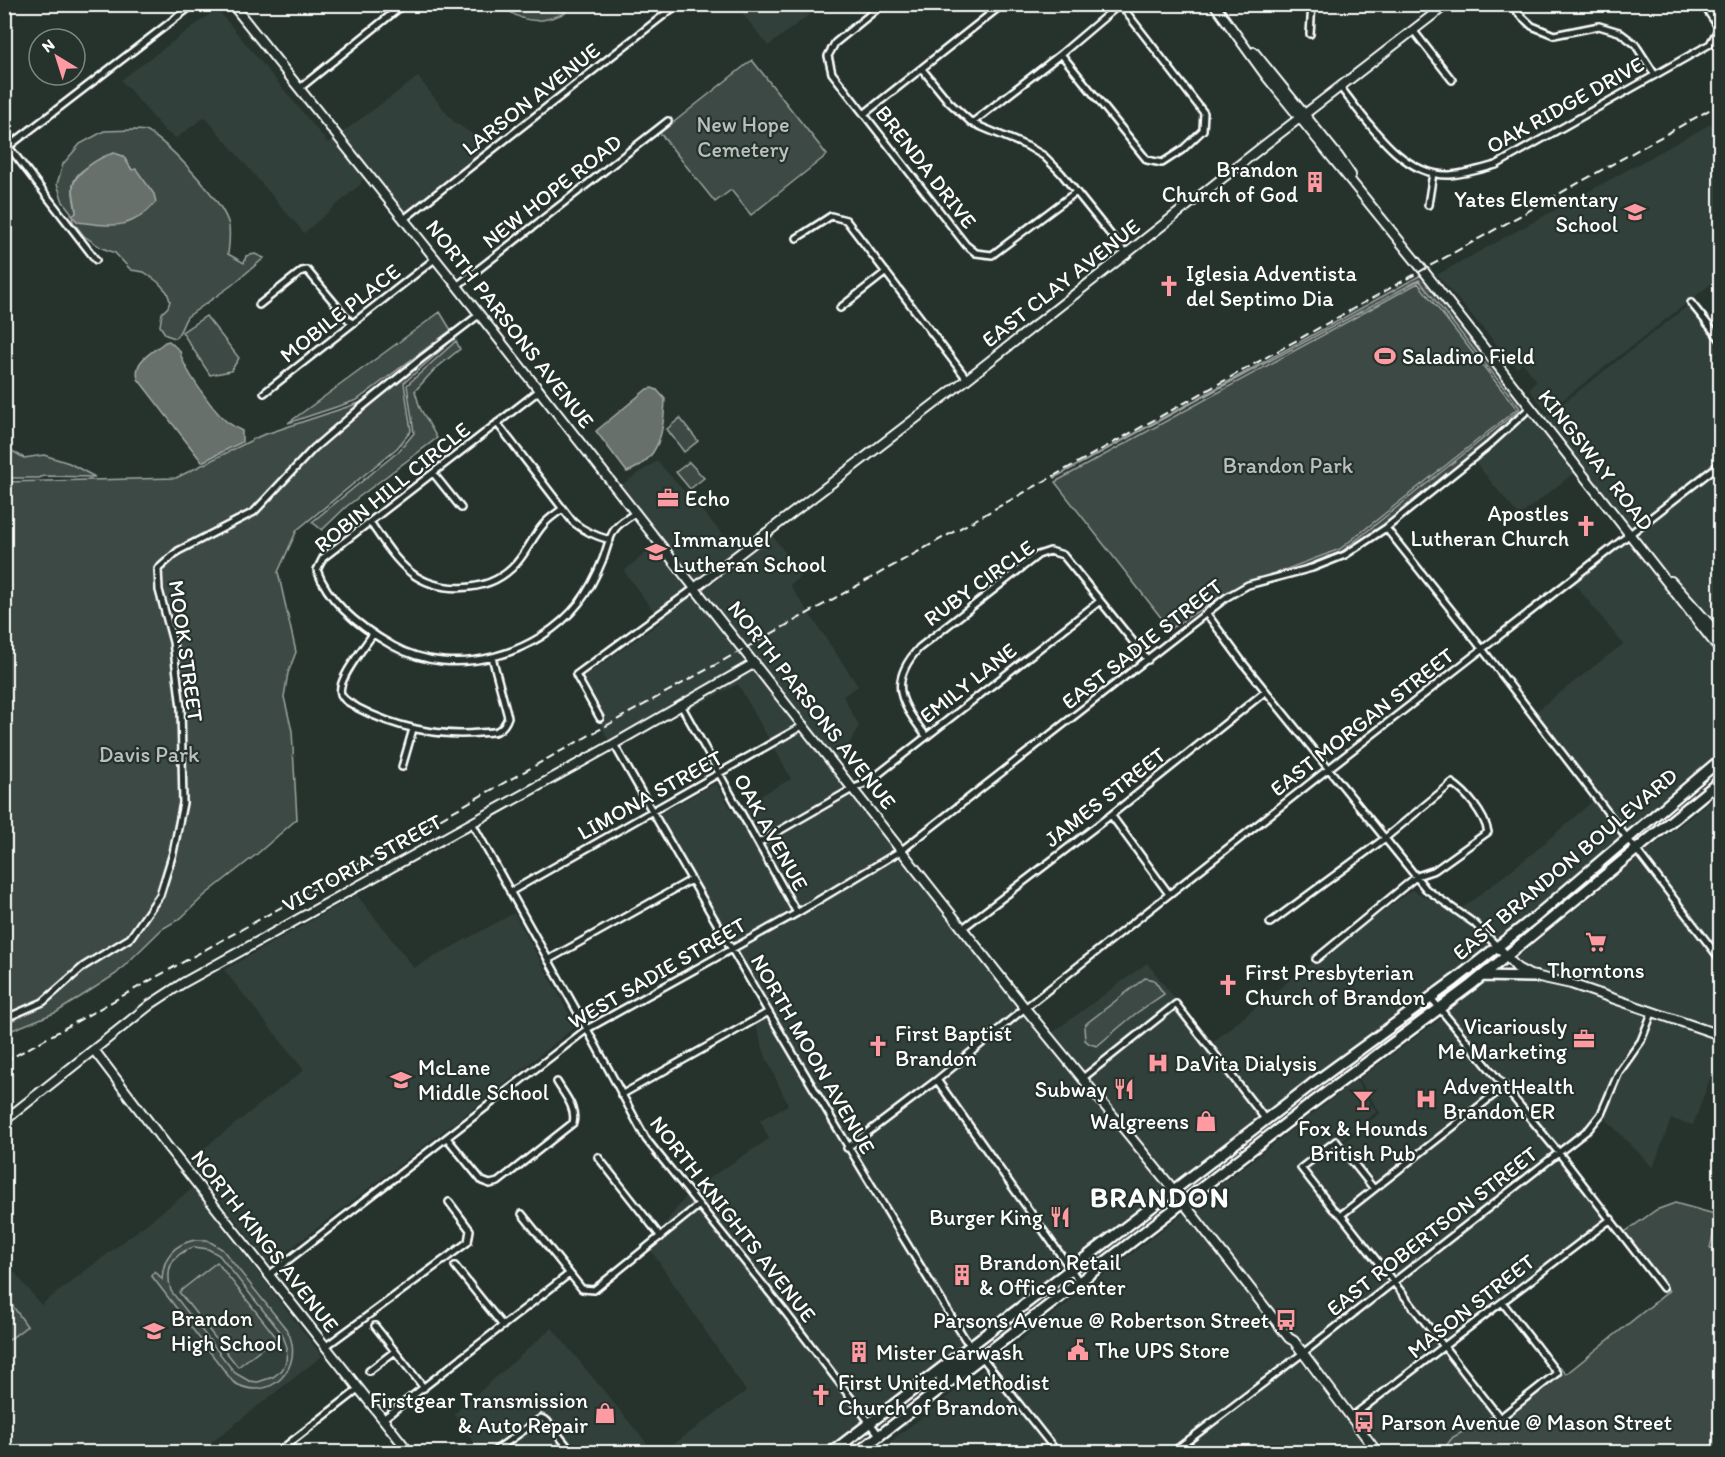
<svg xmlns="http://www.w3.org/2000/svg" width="1725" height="1457" font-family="Itim,sans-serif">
<rect width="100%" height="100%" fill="#26332d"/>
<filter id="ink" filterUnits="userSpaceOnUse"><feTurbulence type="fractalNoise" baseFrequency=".0167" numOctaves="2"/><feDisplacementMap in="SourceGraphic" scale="12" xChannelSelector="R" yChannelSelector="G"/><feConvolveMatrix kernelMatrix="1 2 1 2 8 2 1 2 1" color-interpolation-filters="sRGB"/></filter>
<g filter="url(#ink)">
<!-- built -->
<path fill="#333f3a" d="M736,5H822L768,46Z
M217,9L328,143L335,138L372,185L366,178L360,181L362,183L304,233L205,117L176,138L165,131L121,80Z
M418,77L453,121L472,134L485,151L404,214L340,134Z
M1720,119V277L1547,412L1529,389L1537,381L1523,363L1517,368L1437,275Z
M1689,305L1720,344V459L1631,529L1538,410L1541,408L1546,414H1549Z
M1533,414L1578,473H1574L1519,516L1475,462Z
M657,461L737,550L696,582L620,486Z
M1720,469V631L1663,570L1636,535Z
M771,534L802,575L790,585L858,686L843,696L859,726L839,763L701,588Z
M1631,539L1666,588L1720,656V755L1627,833L1535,712L1623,644L1574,583Z
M657,543L691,586L655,613L624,571Z
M696,592L750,661L609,742L600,722L605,720L582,678L661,622L659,619Z
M755,667L799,724L770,741L738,684L688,710L686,706Z
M804,730L849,787L759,839L741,806L791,779L774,747Z
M716,783L732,811L736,809L792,911L733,944L658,815Z
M853,792L897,849L798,908L763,845Z
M1720,794V945L1716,948L1643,854Z
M1594,800L1622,837L1562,889L1497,941L1476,921L1460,910L1533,853Z
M902,855L1021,1007L935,1077L848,1143L770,1012L737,950Z
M1638,858L1720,964V1018L1709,1027L1574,981L1531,972L1514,960Z
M1412,890L1450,910L1472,926L1492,945L1264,1112L1204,1035L1210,1041L1213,1042L1311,963L1314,961L1316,964L1363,926Z
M357,895L414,968L514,913L576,1026L497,1090L270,1264L189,1160L304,1070L224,970Z
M1147,963L1176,1000L1084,1073L1030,1008L1052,1033Z
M1487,979L1536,981L1570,987L1648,1015L1638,1039L1616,1070L1598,1112L1586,1126L1559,1148L1446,1011Z
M1176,1009L1259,1116L1173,1184L1088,1079Z
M1025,1012L1168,1188L1071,1265L1057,1243L942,1081Z
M1443,1017L1498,1086L1376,1182L1345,1141L1380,1113L1359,1079Z
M1654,1017L1720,1038V1051L1693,1125L1671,1119L1653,1168L1604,1117L1622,1074L1645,1043Z
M766,1018L843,1147L965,1345L869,1416L789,1311L691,1190L769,1139L760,1120L788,1105L766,1057L755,1024Z
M1356,1080L1376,1112L1342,1141L1374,1184L1338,1139L1334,1138L1299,1165L1298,1170L1330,1211L1339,1218L1388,1282L1303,1348L1290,1335L1191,1208Z
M937,1085L1054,1250L1065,1269L970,1341L852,1149Z
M1504,1091L1554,1152L1393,1278L1346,1216Z
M1336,1146L1369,1188L1341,1211L1335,1207L1306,1169Z
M1559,1158L1606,1218L1444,1342L1398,1283Z
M193,1188L322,1356L199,1452H5L4,1259L41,1305Z
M687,1195L783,1315L864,1420L821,1452H663L746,1391L648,1246Z
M1185,1212L1285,1338L1294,1355L1167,1452H1062L991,1363Z
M1393,1287L1439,1346L1351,1414L1308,1354Z
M552,1328L654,1452H576L549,1419L541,1414L535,1416L487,1452H480L454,1414Z
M1443,1352L1493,1416L1472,1426L1445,1447L1450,1452H1381L1356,1420Z
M1299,1360L1305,1368L1310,1371L1373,1452H1179Z
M986,1367L1053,1452H877Z
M541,1422L568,1452H499L537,1424Z"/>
<!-- green -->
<path fill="#3e4944" stroke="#9ea4a2" stroke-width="1.5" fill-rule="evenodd" d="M508,5V4L569,5L565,13C546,21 529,25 510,12Z
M752,60L827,155L751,215L731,190L715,202L660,133Z
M134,130C139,130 144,130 148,132C170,145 220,198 228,222C231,231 229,244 228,254L244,263L246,256L255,254L264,258L232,285L187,317C182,324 182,332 175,338L166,335L160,326L162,313L168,307L170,301L167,292L158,282L144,272L131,270L115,253L102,248L84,236L73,222L71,212L63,202L57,184L63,164L80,144L104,131ZM123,156L132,170L78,222C76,212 73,200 73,190C71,166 106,160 123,156Z
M1421,275L1527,407L1486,443L1384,525L1343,552L1298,568L1342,551L1519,410V407L1419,280L1054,478Z
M1418,283L1517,409L1340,549L1231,590L1170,629L1055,482Z
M440,312L451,330L357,400L288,423Z
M206,316L239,358L231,371L210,375L182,332Z
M461,326L464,330L404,383L411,431L397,448L297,530L278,572L296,652L288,673L284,697L292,731L297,819L257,854L205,895L181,918L162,929L116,974L57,1012L5,1033V482L176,478L260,436L359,403Z
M456,341L460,349L434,370L415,391L420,408L437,438L347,506L322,530L312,522L399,451L414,433L407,385Z
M680,418L698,441L684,452L667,429Z
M4,439L7,448L24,458L44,455L69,463L95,477L44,476L39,478H5Z
M689,462L704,478L690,489L676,472Z
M1145,978L1154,980L1164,994L1135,1014L1097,1046L1090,1044L1085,1040L1084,1027L1087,1023Z
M1675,1203L1718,1215L1710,1248L1720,1249V1452H1450L1445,1447L1453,1437L1493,1416L1500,1423L1562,1374L1557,1368H1561L1566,1374L1669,1291L1625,1232L1656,1210Z
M195,1240H207L222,1249L287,1330C307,1367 269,1405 233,1382L151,1275L155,1271L162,1279C163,1258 174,1244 195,1240ZM194,1247L208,1249L219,1255L282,1334L287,1347L286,1362L282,1370L273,1377L258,1382L249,1381L235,1373L171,1291C165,1268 171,1255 194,1247Z
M217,1262L276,1337L238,1367L179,1292Z
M5,1295L27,1326L5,1343H4Z"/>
<!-- water -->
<path fill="#67706c" stroke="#a4a9a7" stroke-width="1.5" d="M114,153L123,156L132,170L136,169L154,194L156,202C131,231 112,226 78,222L72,216L76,213C76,205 73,197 73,189C72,173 101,156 114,153Z
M169,341L180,351C182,367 213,410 226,421C231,425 237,428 242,431V442L202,462L138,379C133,360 152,353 165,342Z
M652,388L657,390L665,399C664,430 660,460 627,472L596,431L647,389Z"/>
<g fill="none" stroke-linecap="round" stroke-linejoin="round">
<defs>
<path id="street" d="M883,4L835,43L828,56L832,73L966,245L976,253L992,255L1076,192
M1511,4L1520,15L1532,26L1554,35L1599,26L1619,32L1635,44L1655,75
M1413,30L1452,80
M1310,34L1312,4
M1061,54L1147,160L1162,163L1182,150L1203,130L1204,113L1120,4
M922,69L949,102L972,123L1027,146L1044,156L1061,173L1127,255
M1340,87C1367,120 1401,177 1450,175C1465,174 1481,169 1496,165L1710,44L1719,28L1703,4
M300,88L404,4
M864,114L1003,4
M972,123L1061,54L1120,4
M9,147L96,260
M4,150L194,4
M1428,205L1433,173
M404,219L678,4
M797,238L831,216L846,220L967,379
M457,286L668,121
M1691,303L1720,339
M259,305L302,271L307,270L352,324
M840,308L886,272
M540,390L323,558L317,570C329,604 363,629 393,646C454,680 538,655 579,603C590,589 597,574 603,559C607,549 609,537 615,529C620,522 630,517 636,512
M264,393L436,258
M497,423L573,522C584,531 595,536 610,540
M433,473L461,508
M370,522C382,539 393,558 410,572C438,594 486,593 512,568C526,555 532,537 544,524C549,518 556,514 562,509
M1386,528L1483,650L1720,959
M1207,614L1243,663L1426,889L1474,923L1498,947
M373,634C365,646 336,681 341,694C343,701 353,704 358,708C394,727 438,737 479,733C484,732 492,733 497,731C503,728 506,723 508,717L492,657
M681,705L797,913
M600,718L576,675L696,587
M926,736C901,703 887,683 919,648L1038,555L1050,551L1063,555L1148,660
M614,744C727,944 844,1142 965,1339L972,1346
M402,767L413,729
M1111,815L1169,894
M472,823L587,1029L646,1139L786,1313L880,1436
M758,843L854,788L867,783L1100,601
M510,892L804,725
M1270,923L1384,839L1452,783C1467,793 1484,814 1488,832L1435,870L1417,876L1316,959
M963,928L1111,815L1266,691
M548,960L691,880
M1431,998L1559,1153L1663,1288
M4,1019L43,1002L84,966L130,938L160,895L173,853L183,803L181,708L173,642L159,590L158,569L178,551L254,512L313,449L357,411L421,359L480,314
M1083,1078L1176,1004L1266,1120
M937,1080L1079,1281
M621,1095L767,1013
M447,1138L482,1181L490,1184L498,1182L573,1123C577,1108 564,1094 557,1082
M847,1148L937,1080L1025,1008L1328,769L1720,464
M598,1157L661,1237
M1374,1189L1336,1141L1301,1168L1333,1209L1341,1215L1500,1418L1557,1373L1502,1302
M522,1214L582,1289L594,1290L699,1205
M1341,1215L1505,1086
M455,1266L503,1326
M269,1275L587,1029L797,913L902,850L1227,597L1248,585L1312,568L1345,555L1386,528L1488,446L1531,407
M375,1326L424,1388
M325,1347L468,1242L470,1230L449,1202
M1303,1353L1589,1129L1601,1114L1619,1072L1641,1041L1652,1013
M981,1356L1057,1452
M369,1371L395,1351
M1350,1418L1611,1219
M383,1419L569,1274
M278,1452L359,1389
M493,1452L541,1418L547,1421L572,1452
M1173,1452L1299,1356"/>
<path id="secondary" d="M232,4L457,286L1025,1008L1168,1183L1289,1338L1294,1341L1377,1452
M1214,4L1266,76L1423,270L1720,650
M1254,52L1338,156L1351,175
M1671,581L1720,636
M696,587L967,379L1262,147L1447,4
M1498,947L1517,968L1530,975L1571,984L1720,1035
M94,1050L167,1146L409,1452
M4,1121L151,1004L183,983L614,744L755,663"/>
<path id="highway" d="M1482,976L1536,977
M941,1387V1379L968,1358L972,1351V1346
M832,1452L1311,1085L1455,980L1534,918L1720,760
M858,1452L1307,1107L1471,985L1720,781"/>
</defs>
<!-- street casing -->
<use href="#street" stroke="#fff" stroke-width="10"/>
<!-- secondary casing -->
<use href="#secondary" stroke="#fff" stroke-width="12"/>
<!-- highway casing -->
<use href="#highway" stroke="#fff" stroke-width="14"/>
<!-- street -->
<use href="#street" stroke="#26332d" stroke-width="5"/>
<!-- secondary -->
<use href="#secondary" stroke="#26332d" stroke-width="8"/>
<!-- highway -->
<use href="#highway" stroke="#26332d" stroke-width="9"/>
<!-- rail -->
<path stroke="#fff" stroke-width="2" stroke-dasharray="9 4.5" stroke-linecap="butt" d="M4,1062L1720,104"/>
</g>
</g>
<!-- icons -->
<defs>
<symbol id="building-bare" viewBox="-9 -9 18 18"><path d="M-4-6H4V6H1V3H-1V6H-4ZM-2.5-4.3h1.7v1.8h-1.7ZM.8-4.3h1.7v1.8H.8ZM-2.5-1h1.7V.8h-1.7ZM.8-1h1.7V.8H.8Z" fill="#ff9aa2" stroke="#26332d" stroke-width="2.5" paint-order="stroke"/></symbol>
<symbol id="school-bare" viewBox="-9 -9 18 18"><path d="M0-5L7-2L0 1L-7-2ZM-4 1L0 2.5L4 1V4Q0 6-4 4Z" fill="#ff9aa2" stroke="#26332d" stroke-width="2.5" paint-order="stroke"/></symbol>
<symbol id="church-bare" viewBox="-9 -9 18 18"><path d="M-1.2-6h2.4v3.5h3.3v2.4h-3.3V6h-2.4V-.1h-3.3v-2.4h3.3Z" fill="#ff9aa2" stroke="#26332d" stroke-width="2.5" paint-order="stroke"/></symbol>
<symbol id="stadium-bare" viewBox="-9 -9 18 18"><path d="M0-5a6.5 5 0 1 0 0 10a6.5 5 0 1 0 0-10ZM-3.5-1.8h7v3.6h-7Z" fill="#ff9aa2" stroke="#26332d" stroke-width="2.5" paint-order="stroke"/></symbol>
<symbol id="office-bare" viewBox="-9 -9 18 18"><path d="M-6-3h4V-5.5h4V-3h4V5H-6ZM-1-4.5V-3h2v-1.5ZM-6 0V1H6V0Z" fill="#ff9aa2" stroke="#26332d" stroke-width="2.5" paint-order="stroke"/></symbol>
<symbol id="supermarket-bare" viewBox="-9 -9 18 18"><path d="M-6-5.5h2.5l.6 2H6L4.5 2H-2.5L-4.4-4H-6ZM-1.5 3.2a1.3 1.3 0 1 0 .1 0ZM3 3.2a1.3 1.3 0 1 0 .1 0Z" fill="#ff9aa2" stroke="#26332d" stroke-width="2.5" paint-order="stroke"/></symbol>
<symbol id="hospital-bare" viewBox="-9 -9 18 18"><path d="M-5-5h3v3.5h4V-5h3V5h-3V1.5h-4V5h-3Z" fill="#ff9aa2" stroke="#26332d" stroke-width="2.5" paint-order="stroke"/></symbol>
<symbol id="restaurant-bare" viewBox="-9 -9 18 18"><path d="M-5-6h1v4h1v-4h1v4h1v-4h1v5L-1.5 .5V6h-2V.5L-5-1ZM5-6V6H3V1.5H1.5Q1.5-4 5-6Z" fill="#ff9aa2" stroke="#26332d" stroke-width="2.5" paint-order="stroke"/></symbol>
<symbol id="bar-bare" viewBox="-9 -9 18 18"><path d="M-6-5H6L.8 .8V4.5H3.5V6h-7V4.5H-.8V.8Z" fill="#ff9aa2" stroke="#26332d" stroke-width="2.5" paint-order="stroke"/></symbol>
<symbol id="shop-bare" viewBox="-9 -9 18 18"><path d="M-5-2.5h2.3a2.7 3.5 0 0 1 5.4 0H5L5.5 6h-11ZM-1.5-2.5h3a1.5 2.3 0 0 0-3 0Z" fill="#ff9aa2" stroke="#26332d" stroke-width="2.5" paint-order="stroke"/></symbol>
<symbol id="bus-bare" viewBox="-9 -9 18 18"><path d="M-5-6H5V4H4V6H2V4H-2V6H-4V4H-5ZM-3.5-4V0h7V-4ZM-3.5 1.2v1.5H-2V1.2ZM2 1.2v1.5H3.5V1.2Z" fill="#ff9aa2" stroke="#26332d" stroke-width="2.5" paint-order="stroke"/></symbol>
<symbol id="civic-bare" viewBox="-9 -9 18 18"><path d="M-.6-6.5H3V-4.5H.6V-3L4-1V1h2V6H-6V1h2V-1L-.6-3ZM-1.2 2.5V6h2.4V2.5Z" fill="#ff9aa2" stroke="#26332d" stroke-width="2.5" paint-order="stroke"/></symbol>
</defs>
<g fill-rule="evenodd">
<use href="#building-bare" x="1300" y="167" width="30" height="30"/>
<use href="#school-bare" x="1620" y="197" width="30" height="30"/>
<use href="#church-bare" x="1154" y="271" width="30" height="30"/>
<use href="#stadium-bare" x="1370" y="341" width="30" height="30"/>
<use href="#office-bare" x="653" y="483" width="30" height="30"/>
<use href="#church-bare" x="1571" y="511" width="30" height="30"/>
<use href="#school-bare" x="641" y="537" width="30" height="30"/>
<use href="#supermarket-bare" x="1581" y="927" width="30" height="30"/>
<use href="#church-bare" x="1213" y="970" width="30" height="30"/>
<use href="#office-bare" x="1569" y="1024" width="30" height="30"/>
<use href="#church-bare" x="863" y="1031" width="30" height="30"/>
<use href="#hospital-bare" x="1143" y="1048" width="30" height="30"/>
<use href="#school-bare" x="386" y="1065" width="30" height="30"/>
<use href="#restaurant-bare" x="1109" y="1074" width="30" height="30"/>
<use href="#hospital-bare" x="1411" y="1084" width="30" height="30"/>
<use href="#bar-bare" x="1348" y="1085" width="30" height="30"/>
<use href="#shop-bare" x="1191" y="1106" width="30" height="30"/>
<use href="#restaurant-bare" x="1045" y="1202" width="30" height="30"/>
<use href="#building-bare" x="947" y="1260" width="30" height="30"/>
<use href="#bus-bare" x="1271" y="1305" width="30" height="30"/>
<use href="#school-bare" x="139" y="1316" width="30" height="30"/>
<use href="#civic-bare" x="1063" y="1335" width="30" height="30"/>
<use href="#building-bare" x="844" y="1337" width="30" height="30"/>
<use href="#church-bare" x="806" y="1380" width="30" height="30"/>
<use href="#shop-bare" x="590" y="1398" width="30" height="30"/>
<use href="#bus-bare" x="1349" y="1407" width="30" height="30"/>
</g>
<g text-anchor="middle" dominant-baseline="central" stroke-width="4.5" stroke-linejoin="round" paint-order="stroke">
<!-- street labels -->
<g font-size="22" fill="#fff" stroke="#26332d">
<text transform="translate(531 99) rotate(-38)">LARSON AVENUE</text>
<text transform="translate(1565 105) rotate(-29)">OAK RIDGE DRIVE</text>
<text transform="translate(926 167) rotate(52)">BRENDA DRIVE</text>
<text transform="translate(552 191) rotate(-38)">NEW HOPE ROAD</text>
<text transform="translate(1061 283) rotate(-38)">EAST CLAY AVENUE</text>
<text transform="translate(340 313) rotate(-38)">MOBILE PLACE</text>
<text transform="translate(510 324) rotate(52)">NORTH PARSONS AVENUE</text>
<text transform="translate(1596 460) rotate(52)">KINGSWAY ROAD</text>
<text transform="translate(392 487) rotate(-39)">ROBIN HILL CIRCLE</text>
<text transform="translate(979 583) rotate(-36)">RUBY CIRCLE</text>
<text transform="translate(1142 644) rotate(-38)">EAST SADIE STREET</text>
<text transform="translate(186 651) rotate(82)">MOOK STREET</text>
<text transform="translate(968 683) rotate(-38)">EMILY LANE</text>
<text transform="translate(812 705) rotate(52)">NORTH PARSONS AVENUE</text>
<text transform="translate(1362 722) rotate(-38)">EAST MORGAN STREET</text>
<text transform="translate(650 795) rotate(-29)">LIMONA STREET</text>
<text transform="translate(1105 797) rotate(-38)">JAMES STREET</text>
<text transform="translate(771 832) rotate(61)">OAK AVENUE</text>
<text transform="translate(362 863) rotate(-29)">VICTORIA STREET</text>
<text transform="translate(1565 864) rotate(-40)">EAST BRANDON BOULEVARD</text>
<text transform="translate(657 973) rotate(-30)">WEST SADIE STREET</text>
<text transform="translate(813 1054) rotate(60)">NORTH MOON AVENUE</text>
<text transform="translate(733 1219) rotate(52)">NORTH KNIGHTS AVENUE</text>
<text transform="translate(1432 1231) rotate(-38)">EAST ROBERTSON STREET</text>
<text transform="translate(265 1241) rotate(52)">NORTH KINGS AVENUE</text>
<text transform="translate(1471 1306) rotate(-38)">MASON STREET</text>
</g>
<!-- park labels -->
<g font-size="22" fill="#bbbfbe" stroke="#26332d">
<text x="743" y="124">New Hope<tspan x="743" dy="25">Cemetery</tspan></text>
<text x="1288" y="465">Brandon Park</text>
<text x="149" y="754">Davis Park</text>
</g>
<!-- poi labels -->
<g font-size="22" fill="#fff" stroke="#26332d" text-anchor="start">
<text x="1298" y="169" text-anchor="end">Brandon<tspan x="1298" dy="25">Church of God</tspan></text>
<text x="1618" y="199" text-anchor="end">Yates Elementary<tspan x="1618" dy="25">School</tspan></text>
<text x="1186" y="273">Iglesia Adventista<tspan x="1186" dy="25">del Septimo Dia</tspan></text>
<text x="1402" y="356">Saladino Field</text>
<text x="685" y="498">Echo</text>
<text x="1569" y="513" text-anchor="end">Apostles<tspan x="1569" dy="25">Lutheran Church</tspan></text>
<text x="673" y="539">Immanuel<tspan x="673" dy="25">Lutheran School</tspan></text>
<text x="1596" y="970" text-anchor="middle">Thorntons</text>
<text x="1245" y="972">First Presbyterian<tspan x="1245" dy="25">Church of Brandon</tspan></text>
<text x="1567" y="1026" text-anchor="end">Vicariously<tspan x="1567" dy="25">Me Marketing</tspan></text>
<text x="895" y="1033">First Baptist<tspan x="895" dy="25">Brandon</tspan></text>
<text x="1175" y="1063">DaVita Dialysis</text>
<text x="418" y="1067">McLane<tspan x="418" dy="25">Middle School</tspan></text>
<text x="1443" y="1086">AdventHealth<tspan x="1443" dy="25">Brandon ER</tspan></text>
<text x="1107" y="1089" text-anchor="end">Subway</text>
<text x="1189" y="1121" text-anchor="end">Walgreens</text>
<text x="1363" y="1128" text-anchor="middle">Fox &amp; Hounds<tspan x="1363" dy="25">British Pub</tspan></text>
<text x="1043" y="1217" text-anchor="end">Burger King</text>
<text x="979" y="1262">Brandon Retail<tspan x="979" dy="25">&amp; Office Center</tspan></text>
<text x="171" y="1318">Brandon<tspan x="171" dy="25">High School</tspan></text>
<text x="1269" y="1320" text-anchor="end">Parsons Avenue @ Robertson Street</text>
<text x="1095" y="1350">The UPS Store</text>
<text x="876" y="1352">Mister Carwash</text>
<text x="838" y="1382">First United Methodist<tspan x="838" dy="25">Church of Brandon</tspan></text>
<text x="588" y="1400" text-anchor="end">Firstgear Transmission<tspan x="588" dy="25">&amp; Auto Repair</tspan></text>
<text x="1381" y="1422">Parson Avenue @ Mason Street</text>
</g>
<!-- district labels -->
<g font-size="28" font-weight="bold" letter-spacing="1.5" fill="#fff" stroke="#26332d">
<text x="1160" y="1197">BRANDON</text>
</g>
</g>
<!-- margin -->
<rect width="1725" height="1457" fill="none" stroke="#26332d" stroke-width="24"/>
<rect x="12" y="12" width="1701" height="1433" fill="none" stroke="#fff" stroke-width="2" filter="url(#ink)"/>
<!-- north arrow -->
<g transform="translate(57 57) rotate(322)"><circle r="28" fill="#26332d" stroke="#7d8581" stroke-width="1.5"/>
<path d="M0-4.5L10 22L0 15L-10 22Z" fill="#ff9aa2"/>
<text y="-9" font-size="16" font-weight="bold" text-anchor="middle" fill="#ffffff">N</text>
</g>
</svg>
